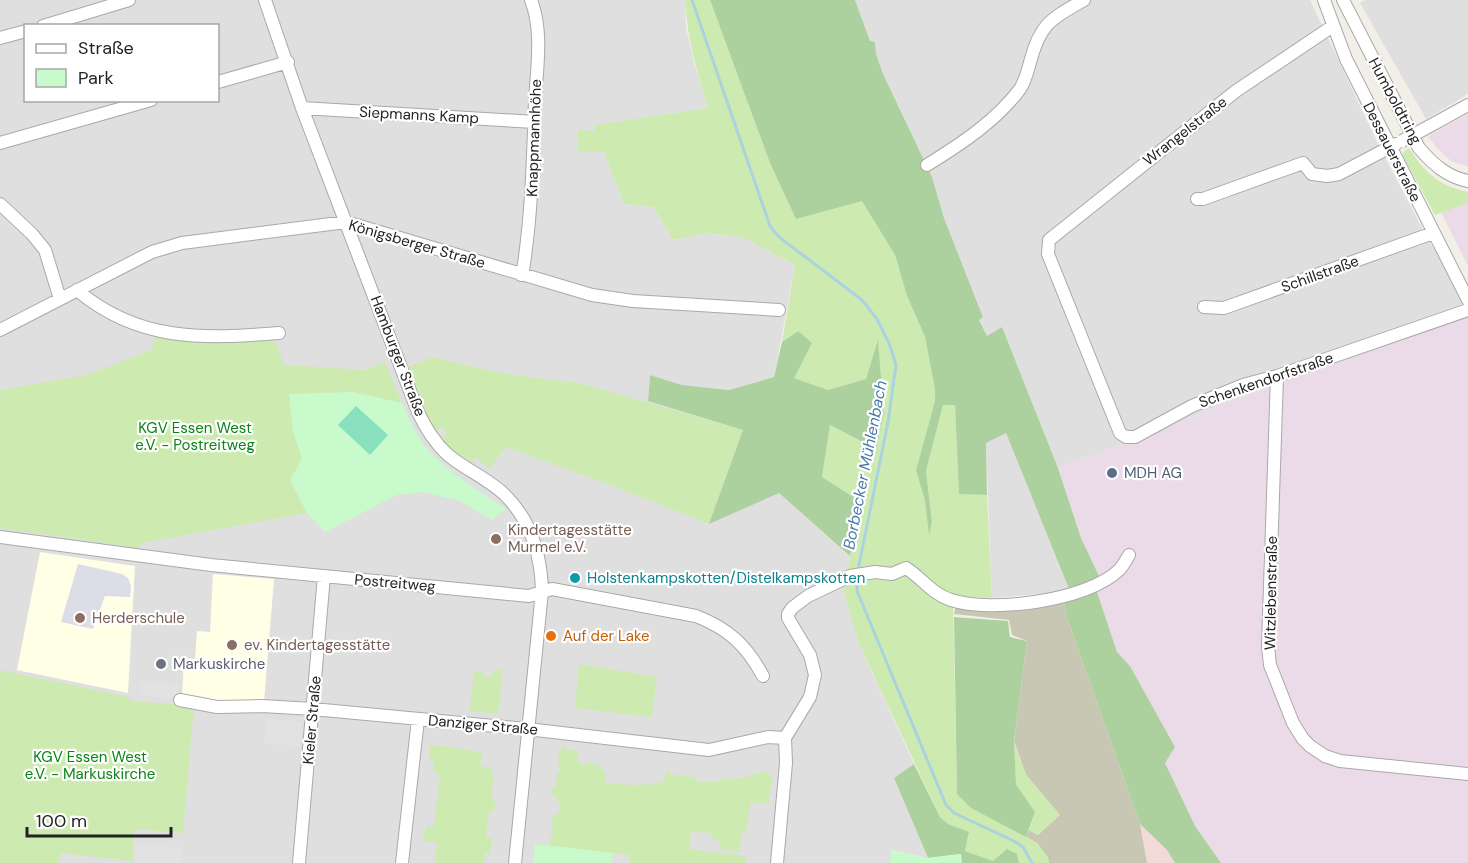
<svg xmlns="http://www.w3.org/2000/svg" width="1468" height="863" font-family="'DM Sans',sans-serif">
<rect width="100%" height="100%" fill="#f2efe9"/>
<!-- residential -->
<path fill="#e0dfdf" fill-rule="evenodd" d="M0,0H685L686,28L695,66L708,108L594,126L624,204L653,207L673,240L706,233L742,237L795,265L774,377L729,390L682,385L650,375L648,401L743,430L779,493L850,556L844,592L859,644L914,764L894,778L928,858L892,850L890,863H0ZM26,26H218V100H26Z
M855,0H1310L1378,144L1431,245L1468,284V310L1203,412L1135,445L1122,444L1058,468L1002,327L987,337L979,319L983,316L944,218L932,177L883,74L876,54L875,42H870Z
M1365,0H1468V94L1426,119L1360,3Z
M1006,433L1069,589L1062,592L992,598L986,443Z"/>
<!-- commercial -->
<path fill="#f2dad9" d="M1140,824L1167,850L1175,863H1147Z"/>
<!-- industrial -->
<path fill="#ebdbe8" d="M1468,114V167L1451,161L1437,148L1428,136Z
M1468,203V266L1441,212Z
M1468,310V863H1221L1195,826L1164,763L1175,747L1130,666L1117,652L1096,589L1103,584L1081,538L1058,468L1122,444L1135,445L1203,412Z"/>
<!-- education -->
<path fill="#ffffe5" d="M40,552L135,566L128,693L17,670Z
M213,574L274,579L264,702L217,704L182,697L184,658L195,659L197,631L210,632Z"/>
<!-- construction -->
<path fill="#c7c7b4" d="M1064,603L1067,618L1140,824L1147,863H1049L1047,857L1037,843L1026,837L1029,830L1038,835L1059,814L1026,775L1014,741L1027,641L1012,635L1009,620L954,614L956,605L983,609Z"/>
<!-- grass -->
<path fill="#cdebb0" d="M685,0H710L770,163L796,218L862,200L895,255L907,296L925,337L935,389V401L916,470L925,501L929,533L932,522L926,471L943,405H955L959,493L987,495L992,598L953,596L957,794L1037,843L1048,857L1049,863H1019L1017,854L993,861L965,851L969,833L948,824L940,817L859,644L844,592L850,556L863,503L822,477L830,425L875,449L884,413L878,342L866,379L828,390L794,378L798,331L782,342L795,265L742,237L706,233L673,240L653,207L624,204L604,152L578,151V130L595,131L594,125L708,108C697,72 687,38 685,0Z
M1409,148C1424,172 1439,186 1468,192V203L1435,215L1403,156V152Z
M156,335L216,340L276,342L284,365L365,370L385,362L402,403L352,392L293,431L302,459L290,480L307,513L141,543L140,548L0,528V390L86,375L152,350Z
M433,357L505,374L580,383L743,430L709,524L613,486L506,447L490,468L475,457L471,463L450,448L442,439L447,434L442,427L436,431L424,409L408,367Z
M579,664L657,677L652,717L575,708Z
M503,668L498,714L470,711L474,671L483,672V676L492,677L493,671Z
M0,670L129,697L130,701L194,706L183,833L134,829L133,861L60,853V863H0Z
M1014,741L1026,775L1060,815L1038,835L1029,830L1035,812L1016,784Z
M438,745L482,752L480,766L490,768L494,774L491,800L496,801L494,811H489L486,837L492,838L490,853H485L484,863H435L437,842L423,841L426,827H434L440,773L433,772L434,762L429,761V746Z
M565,745V749L579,751L577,762H581V765H584V763L594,764L596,766L597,764L600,765L601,770L606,771L605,783L635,785L658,784V781H665L666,771L675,775L695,777V781L714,782L727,778L728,780L747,777L766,771L767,774H772L769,803H750L747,829L741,836L740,852L719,849L720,840L712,839V833L691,832L690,849L746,856L745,863H630V855L568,848L533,863L535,844L549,845L551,835L554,834V830L551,829L553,817L559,812L560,802L555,801L556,795H551L552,787H556L557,771H560V767L558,766L559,754H561L562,746Z"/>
<!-- forest -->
<path fill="#add19e" d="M710,0H855L870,41L875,42L876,54L883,74L932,177L944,218L983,317L979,320L987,336L1002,327L1058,468L1081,538L1100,578L1069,589L1006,433L986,443L987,495L959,494L955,405H943L926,471L932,522L929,535L925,501L916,470L935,401V389L925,337L907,296L895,255L862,201L796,219L770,163Z
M798,331L812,343L794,378L828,390L866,379L878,340L884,413L876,449L830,425L822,477L863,503L850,556L779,493L709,524L743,430L648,401L650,375L682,385L729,390L774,377L782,342Z
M1096,589L1117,652L1130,666L1175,747L1165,763L1195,826L1221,863H1175L1167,850L1140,824L1067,618L1064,603L1075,600Z
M954,617L1008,621L1010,637L1027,641L1014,741L1016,784L1035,812L1026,837L971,808L957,794Z
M914,764L940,817L948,824L969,832L965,851L993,861L1007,849L1017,854L1019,863H962L960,854L928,858L894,778Z"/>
<!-- park -->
<path fill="#c8facc" d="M352,392L402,403C409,419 418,440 430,452C452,475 480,492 506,509L492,520L460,501L423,492L397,495L325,532L307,513L290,480L302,459L293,431L289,394Z
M535,844L613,853L611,863H533Z
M891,850L928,858L961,854L962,863H890Z"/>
<!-- pitch -->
<path fill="#88e0be" d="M356,406L388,435L370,455L338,425Z"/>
<!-- parking -->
<path fill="#e2e2e2" d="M140,681L178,684V699L139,695Z
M267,719L303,722L300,747L264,743Z
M134,844L183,848L181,863H136Z"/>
<!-- plaza -->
<path fill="#dddde8" d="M78,564L122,574L128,578L131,586L130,597L105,596L93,629L61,622Z"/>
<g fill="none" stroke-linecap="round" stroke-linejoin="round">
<!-- stream -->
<path stroke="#aad3df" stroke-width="3" d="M692,0L770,226L779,237L862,300L877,319L889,343L896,365L888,422L858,570
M858,577L857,591L946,805L954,813L1014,841L1023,847L1032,863"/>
<defs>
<path id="minor" d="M265,0L302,108L418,412C425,427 434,442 447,454C464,469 487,478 504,494C531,520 541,555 542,591L515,863
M1324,0L1346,59L1468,300
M1343,0L1419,148C1433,164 1447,177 1468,181
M43,26L129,0
M1333,26L1236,91L1049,240L1048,254L1120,433L1126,437H1135L1192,406L1243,385L1277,376L1468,310
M0,38L26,31
M218,82L288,62
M302,108L535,122
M1428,127L1468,105
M0,143L151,100
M927,165C961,144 996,121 1020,89C1026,80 1028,69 1031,59C1041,22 1053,18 1084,0
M1197,199H1203L1303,163L1312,174L1327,176L1339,174L1396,144
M0,204L32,234L45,250L60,299
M521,275L523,270C532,213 533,157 535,100C537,67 543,31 531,0
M77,290C138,342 204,339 279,333
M1204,307L1224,308L1433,233
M0,330L152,252L182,243L346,222L592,295L633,301L779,310
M1277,376L1268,646L1270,665L1293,723L1303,739L1310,746L1325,756L1340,761L1468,774
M0,537L211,565L529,596L552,589L696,616C729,629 746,645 763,676
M180,700L217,707L262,706L313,709L527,729L709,750L768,737L785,738
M299,863L324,576
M402,863L418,719
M777,863L786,763L785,738L810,697L815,675L810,655L788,618V614L792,608L808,596L850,576L875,572L892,574L906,568C922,578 932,594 951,600C991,613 1087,601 1119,570C1123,566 1126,560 1129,555"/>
</defs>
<!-- minor casing -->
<use href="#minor" stroke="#a9a9a9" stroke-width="14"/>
<!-- minor -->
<use href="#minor" stroke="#fff" stroke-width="12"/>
<defs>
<path id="minor-bridge" d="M1402,141L1428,127"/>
</defs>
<!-- minor-bridge casing -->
<use href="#minor-bridge" stroke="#a9a9a9" stroke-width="14" stroke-linecap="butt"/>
<!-- minor-bridge -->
<use href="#minor-bridge" stroke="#fff" stroke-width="12"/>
</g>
<!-- markers -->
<circle fill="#5c6f8a" stroke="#fff" stroke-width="2" cx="1112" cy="473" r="6"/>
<g fill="#8d6e63" stroke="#fff" stroke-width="2">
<circle cx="496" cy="539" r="6"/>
<circle cx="80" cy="618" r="6"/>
<circle cx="232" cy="645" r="6"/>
</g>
<circle fill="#0f9aa8" stroke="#fff" stroke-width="2" cx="575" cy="578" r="6"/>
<circle fill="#e8710a" stroke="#fff" stroke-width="2" cx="551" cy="636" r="6"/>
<circle fill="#6b7280" stroke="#fff" stroke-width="2" cx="161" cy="664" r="6"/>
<g text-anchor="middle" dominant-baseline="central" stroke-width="4.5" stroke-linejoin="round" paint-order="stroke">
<!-- street labels -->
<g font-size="15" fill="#222" stroke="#fff">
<text transform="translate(1395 101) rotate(62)">Humboldtring</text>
<text transform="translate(419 115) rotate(3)">Siepmanns Kamp</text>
<text transform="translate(1185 131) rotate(-38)">Wrangelstraße</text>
<text transform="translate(534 138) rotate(-88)">Knappmannhöhe</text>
<text transform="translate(1392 152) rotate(63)">Dessauerstraße</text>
<text transform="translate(417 244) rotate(16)">Königsberger Straße</text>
<text transform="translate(1320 274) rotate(-20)">Schillstraße</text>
<text transform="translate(398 356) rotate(69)">Hamburger Straße</text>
<text transform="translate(1266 380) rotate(-19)">Schenkendorfstraße</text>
<text transform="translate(395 583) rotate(5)">Postreitweg</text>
<text transform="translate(1271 593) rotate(-89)">Witzlebenstraße</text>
<text transform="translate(312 720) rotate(-85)">Kieler Straße</text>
<text transform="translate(483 725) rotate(5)">Danziger Straße</text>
</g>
<!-- park labels -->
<g font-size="15" fill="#0c8416" stroke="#fff">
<text x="195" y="428">KGV Essen West<tspan x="195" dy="17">e.V. - Postreitweg</tspan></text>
<text x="90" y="757">KGV Essen West<tspan x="90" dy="17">e.V. - Markuskirche</tspan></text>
</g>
<!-- service labels -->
<g font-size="15" fill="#4e5e75" stroke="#fff" text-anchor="start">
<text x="1124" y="473">MDH AG</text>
</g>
<!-- education labels -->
<g font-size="15" fill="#785e54" stroke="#fff" text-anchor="start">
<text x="508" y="530">Kindertagesstätte<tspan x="508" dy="17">Murmel e.V.</tspan></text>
<text x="92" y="618">Herderschule</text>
<text x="244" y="645">ev. Kindertagesstätte</text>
</g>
<!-- culture labels -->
<g font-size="15" fill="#0d838f" stroke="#fff" text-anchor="start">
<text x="587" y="578">Holstenkampskotten/Distelkampskotten</text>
</g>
<!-- food labels -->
<g font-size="15" fill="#c56008" stroke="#fff" text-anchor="start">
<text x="563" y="636">Auf der Lake</text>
</g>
<!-- worship labels -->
<g font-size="15" fill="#5b616d" stroke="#fff" text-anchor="start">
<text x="173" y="664">Markuskirche</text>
</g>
<!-- water labels -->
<g font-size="16" font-style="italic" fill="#4a7aab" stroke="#fff">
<text transform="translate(865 465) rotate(-79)">Borbecker Mühlenbach</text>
</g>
</g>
<!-- legend -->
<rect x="24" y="24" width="195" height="78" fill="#ffffff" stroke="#a7a7a7" stroke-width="1.5"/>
<rect x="36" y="44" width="30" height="9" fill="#ffffff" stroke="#a7a7a7" stroke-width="1.5"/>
<text x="78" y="54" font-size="18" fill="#222222">Straße</text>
<rect x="36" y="69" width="30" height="18" fill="#c8facc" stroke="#a7a7a7" stroke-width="1.5"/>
<text x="78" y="84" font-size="18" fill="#222222">Park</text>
<!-- scale -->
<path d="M27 827v9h144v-9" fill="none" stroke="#222222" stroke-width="3"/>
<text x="36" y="827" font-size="18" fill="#222222" stroke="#ffffff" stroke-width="4.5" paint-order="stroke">100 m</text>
</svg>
